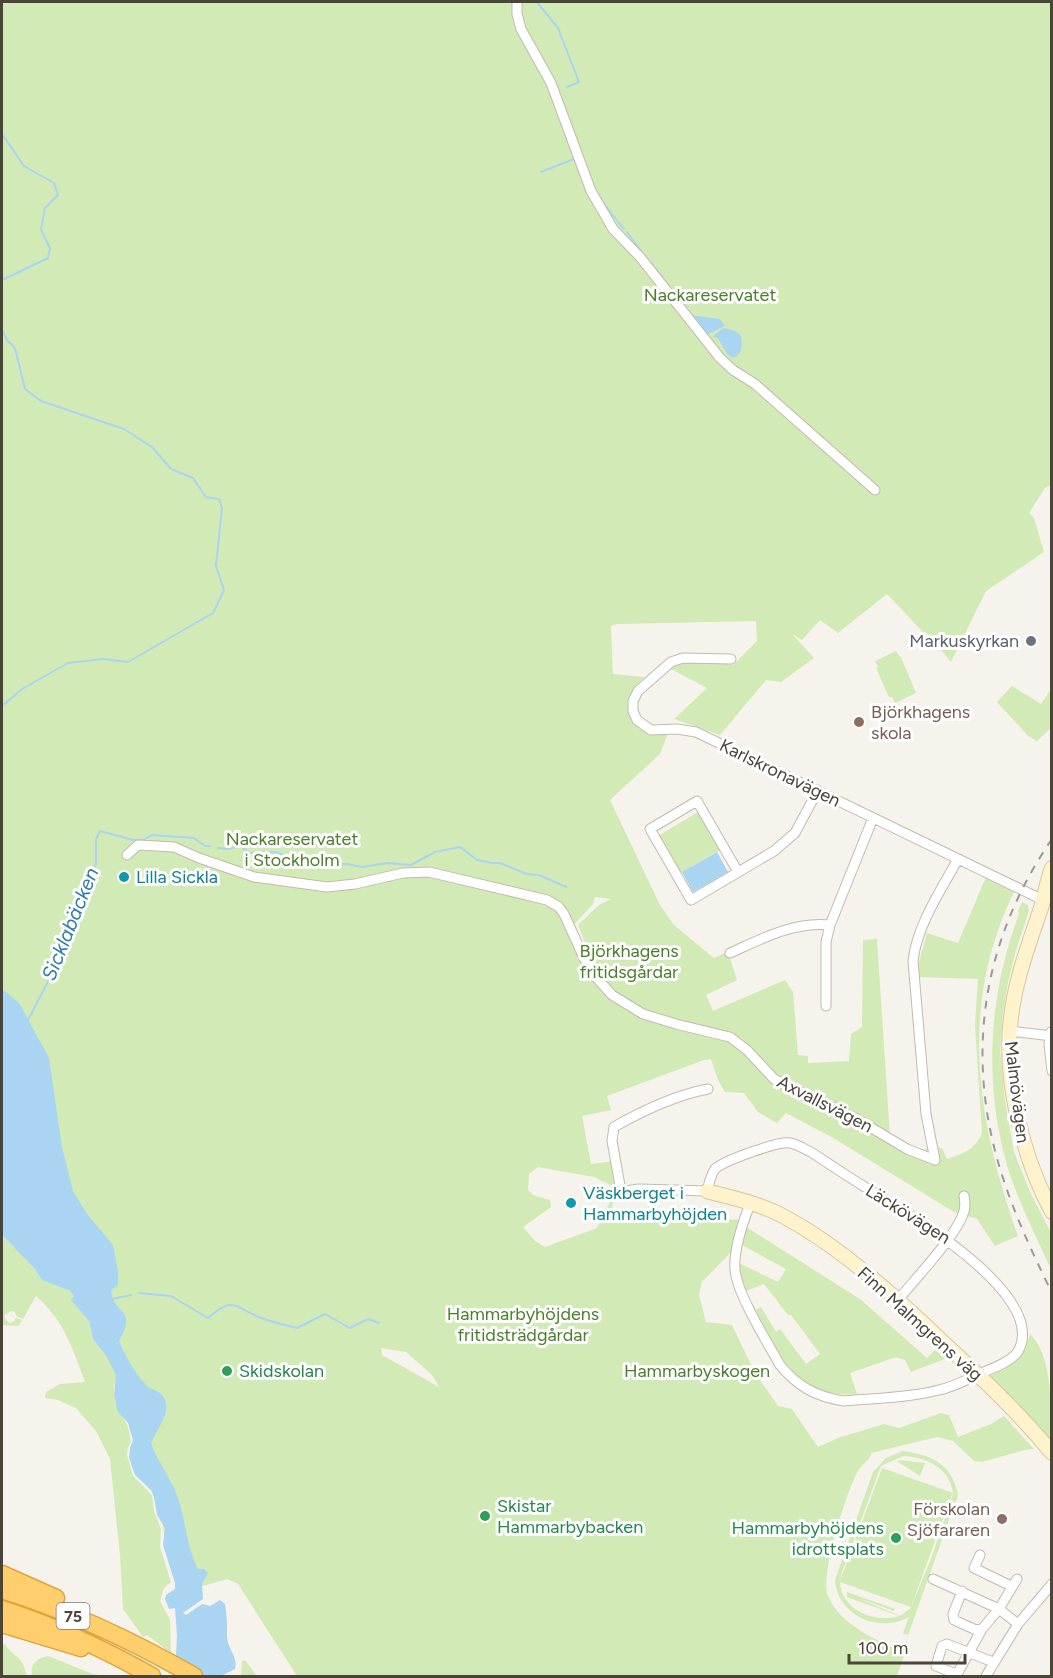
<svg xmlns="http://www.w3.org/2000/svg" width="1053" height="1678" font-family="Figtree,sans-serif">
<rect width="100%" height="100%" fill="#f6f3ec"/>
<!-- green -->
<path fill="#d2eab5" fill-rule="evenodd" d="M2,2H1051L1052,484L1045,488L1029,513L1034,518L1044,552L986,591L951,662L926,632L924,633L887,594L838,633L820,620L802,640L792,634L814,658L781,682L766,680L720,735L674,719L707,688L669,668L681,661L717,662L733,665L757,641L756,621L617,624L611,626L613,674L644,677L634,688L630,713L638,728L649,733H668L660,754L610,800L660,905L674,925L714,958L725,953L729,956L737,980L706,995L713,1011L785,980L793,992L798,1055L808,1056V1063L849,1061L851,1034L862,1027L863,940L877,939L890,1137L922,1150L932,1147L942,1148L947,1159C964,1153 975,1150 982,1133L975,1026L978,979L919,977V962L927,933L958,943L986,877L1014,892C958,1006 977,1121 1018,1236L995,1246L977,1219L954,1212L835,1139L786,1113L777,1123L758,1112L744,1093L725,1092L718,1080L711,1059L704,1060L607,1096L611,1110L582,1116L591,1164L613,1161L617,1181L612,1186L594,1177L538,1167L529,1174L528,1190L533,1195L550,1200L551,1207L523,1227L535,1241L545,1247L597,1228L613,1196L612,1212L740,1220L736,1247L702,1282L699,1295L706,1322L732,1325L755,1373L778,1406L792,1409L818,1447L838,1438L884,1424L899,1428L941,1413L949,1415L958,1437L991,1424L1004,1416L1034,1449L1025,1450L982,1462L974,1461L953,1441L937,1437L871,1453C870,1461 864,1462 860,1468C857,1472 854,1479 852,1484C843,1505 820,1575 828,1596C840,1625 878,1641 905,1653L897,1676H297L238,1584L227,1579L196,1588L168,1559L162,1519L115,1381C112,1401 117,1406 126,1423C129,1428 130,1436 131,1442L128,1447L127,1455L133,1476L152,1495L154,1511L161,1529L160,1547L171,1582L164,1588L160,1601L170,1620L171,1653L147,1635L143,1637L123,1609L120,1555L110,1459L96,1431L76,1408L58,1400L45,1398L46,1392L60,1384L85,1382C73,1349 63,1319 36,1296L23,1319L16,1316L15,1312L11,1311L5,1315V1319L9,1323L13,1322L16,1318L22,1320L19,1326L2,1325V1235L35,1269L42,1280L70,1291L74,1296L72,1300L89,1321L93,1339L106,1355L92,1294L2,1179ZM595,897L611,899L599,905L578,925L591,958L610,987L647,1017L620,1005L591,978L571,928L593,904ZM381,1348L406,1352L432,1375L439,1387L382,1355Z
M896,651L900,657H901L916,693L895,703L892,697H889L876,668L878,667L875,661Z
M1012,686L1041,704L1051,689V728L1037,741L1028,736L997,702Z
M698,812L720,850L680,873L658,836Z
M1022,902L1028,905L1029,911L1016,950L1008,982L1003,1013L1000,1050L1005,1101L1014,1152L1030,1192L1051,1233V1269C1036,1237 1020,1205 1009,1172C983,1087 988,996 1019,914L1018,911Z
M746,1227L860,1299L927,1358L939,1346L950,1357L911,1372L905,1360L896,1357L850,1373L857,1394C797,1399 779,1356 756,1310L761,1307L776,1332L780,1329L806,1364L820,1354L791,1315H788L764,1284L746,1291L740,1275L739,1263L778,1282L786,1269L742,1245Z
M1030,1334C1053,1356 1051,1408 1051,1441L1018,1409L988,1377C1011,1365 1023,1360 1030,1334Z
M903,1451C932,1455 952,1464 958,1495L908,1635L903,1633L909,1617C879,1634 837,1615 835,1580L873,1472L886,1458ZM903,1456C926,1457 950,1468 953,1493L882,1468L840,1581L842,1572L881,1466ZM953,1494L931,1559L911,1607L952,1494ZM840,1582L911,1607V1608L900,1616L858,1598L894,1611L895,1609L847,1592V1597L899,1616C876,1624 841,1610 840,1582Z
M899,1460L925,1463L920,1476L898,1462Z
M2,1597L71,1622L79,1628H69L2,1604Z
M5,1644C15,1660 22,1653 27,1676H2V1645Z
M48,1656L93,1674L106,1676H32C30,1665 36,1658 48,1656Z
M245,1660L257,1676H258H241L242,1661Z"/>
<!-- water -->
<path fill="#a9d4f2" d="M690,315L720,319L725,326L706,335Z
M724,328L735,331L741,336C742,345 743,354 733,358L727,354L718,338L714,337L715,334Z
M717,852L728,872L693,892L682,872Z
M2,989L19,1003L49,1058L62,1147L73,1191L87,1214L113,1245L118,1272V1285L111,1290C114,1317 138,1306 119,1341C126,1357 134,1372 146,1385C151,1390 158,1390 162,1395C174,1409 157,1429 151,1443C158,1463 173,1481 179,1501C186,1524 187,1547 198,1569H204L208,1573L202,1584L203,1599L183,1613L186,1615L202,1604L210,1606L220,1600L225,1604C227,1615 227,1626 227,1637C228,1650 238,1656 235,1669L221,1676H175L177,1635L175,1608L169,1609L165,1599L166,1595L175,1589V1583L163,1545L165,1528L157,1515L154,1497L151,1490L135,1475L129,1458L130,1448L133,1440L128,1423L118,1412L114,1395L116,1375L107,1357L93,1339L89,1321L71,1300L74,1296L70,1291L42,1280L35,1269L2,1235Z"/>
<g fill="none" stroke-linecap="round" stroke-linejoin="round">
<!-- stream -->
<path stroke="#a9d4f2" stroke-width="2" d="M537,2L558,28L579,82L567,87
M2,134L24,166L54,183L58,195L45,208L41,230L50,248L48,258L2,280
M541,172L574,159
M594,188L604,204L624,229
M627,232L641,251
M646,257L669,286
M2,330L7,340L15,348L25,389L41,401L124,429L152,447L171,469L193,478L206,497L219,499L222,508L216,566L224,590L213,613L128,662L103,659L68,663L22,689L2,706
M218,848L228,849L240,846L250,853L276,852L314,866L347,864L362,867L387,863L411,865L435,852L460,847L477,860L492,863H500L527,874L539,875L566,887
M28,1020L50,978L61,938L96,864V839L100,831L133,840H143L152,835L194,838L205,846H210
M139,1293L171,1296L208,1318C234,1296 233,1306 259,1317C271,1322 285,1325 297,1328L325,1314L350,1328L368,1319L379,1323
M112,1299L131,1295"/>
<defs>
<path id="street" d="M517,2V14L521,29L551,83L591,191L613,229L640,257L720,358L733,370L755,384L875,490
M731,659L683,658L671,662L638,691L633,701V711L637,720L651,730L677,729L696,732L1043,900
M127,855L138,845L174,847L199,858L254,877L327,887L355,884L403,873L429,872L547,900L559,907L564,914L584,958L594,975L612,995L643,1014L676,1024L730,1037L747,1050L774,1079L855,1118L907,1149L935,1160
M738,872L697,801L650,829L691,900L774,851L795,833L818,790
M730,953C761,939 795,921 830,925
M826,1006V942L830,925L873,818
M1010,1031L1052,1036
M1051,1032L1049,1044L1052,1071
M935,1160L926,1114L913,961C917,925 941,890 958,859
M621,1191L612,1141L614,1127C642,1111 676,1095 708,1089
M598,1195L639,1189L707,1191C709,1184 711,1174 715,1169C723,1161 778,1141 790,1143C797,1144 804,1149 811,1152C829,1164 847,1176 865,1187C901,1209 1053,1296 1017,1353C1007,1364 990,1369 977,1375C964,1381 953,1387 939,1390C908,1398 875,1398 844,1401C816,1397 797,1386 780,1365C767,1342 741,1300 736,1276C731,1256 743,1221 751,1202
M898,1300C915,1279 955,1237 963,1214C966,1208 965,1202 964,1196
M980,1555L974,1568L1011,1586
M933,1579L999,1609L1018,1624
M962,1591L953,1614L954,1620L976,1630L982,1629L999,1609L1017,1579
M956,1674L936,1666L942,1646L947,1644L993,1662
M956,1676L982,1629
M986,1676L1018,1624L1052,1584"/>
<path id="secondary" d="M1052,868C1047,881 1045,895 1041,908C1029,944 1015,980 1011,1018C1003,1079 1023,1158 1052,1212
M707,1191C732,1198 758,1203 781,1215C840,1246 898,1299 946,1345C983,1379 1020,1414 1052,1453"/>
<path id="highway" d="M2,1574L56,1598
M2,1590C69,1611 133,1641 194,1676
M2,1609C55,1626 104,1649 152,1676
M2,1624L81,1648"/>
</defs>
<!-- street casing -->
<use href="#street" stroke="#c2bbae" stroke-width="11"/>
<!-- secondary casing -->
<use href="#secondary" stroke="#d6c79b" stroke-width="16"/>
<!-- highway casing -->
<use href="#highway" stroke="#e0a43c" stroke-width="19"/>
<!-- street -->
<use href="#street" stroke="#fff" stroke-width="9"/>
<!-- secondary -->
<use href="#secondary" stroke="#fff3cd" stroke-width="14"/>
<!-- highway -->
<use href="#highway" stroke="#ffcf6e" stroke-width="16"/>
<!-- rail -->
<path stroke="#9a9a9a" stroke-width="2" stroke-dasharray="8 8" stroke-linecap="butt" d="M1052,839C982,941 964,1056 1002,1175C1015,1216 1033,1254 1052,1293"/>
</g>
<!-- markers -->
<circle fill="#6b7280" stroke="#fff" stroke-width="2" cx="1031" cy="641" r="6"/>
<g fill="#8d6e63" stroke="#fff" stroke-width="2">
<circle cx="859" cy="722" r="6"/>
<circle cx="1002" cy="1519" r="6"/>
</g>
<g fill="#0f9aa8" stroke="#fff" stroke-width="2">
<circle cx="124" cy="877" r="6"/>
<circle cx="571" cy="1203" r="6"/>
</g>
<g fill="#2e9e5b" stroke="#fff" stroke-width="2">
<circle cx="227" cy="1371" r="6"/>
<circle cx="485" cy="1516" r="6"/>
<circle cx="896" cy="1538" r="6"/>
</g>
<g text-anchor="middle" dominant-baseline="central" stroke-width="6" stroke-linejoin="round" paint-order="stroke">
<!-- shield labels -->
<rect fill="#fff" stroke="#817c74" stroke-width="1.5" x="56.5" y="1603" width="33" height="26" rx="4.5"/>
<g font-size="16" font-weight="bold" fill="#4b4439">
<text x="73" y="1616">75</text>
</g>
<!-- park labels -->
<g font-size="18" fill="#4a7f2a" stroke="#fff">
<text x="710" y="295">Nackareservatet</text>
<text x="292" y="839">Nackareservatet<tspan x="292" dy="21">i Stockholm</tspan></text>
<text x="629" y="951">Björkhagens<tspan x="629" dy="21">fritidsgårdar</tspan></text>
<text x="523" y="1314">Hammarbyhöjdens<tspan x="523" dy="21">fritidsträdgårdar</tspan></text>
<text x="697" y="1371">Hammarbyskogen</text>
</g>
<!-- worship labels -->
<g font-size="18" fill="#5b616d" stroke="#fff" text-anchor="end">
<text x="1019" y="641">Markuskyrkan</text>
</g>
<!-- education labels -->
<g font-size="18" fill="#785e54" stroke="#fff" text-anchor="start">
<text x="871" y="712">Björkhagens<tspan x="871" dy="21">skola</tspan></text>
<text x="990" y="1509" text-anchor="end">Förskolan<tspan x="990" dy="21">Sjöfararen</tspan></text>
</g>
<!-- street labels -->
<g font-size="18" fill="#4b4439" stroke="#fff">
<text transform="translate(780 773) rotate(26)">Karlskronavägen</text>
<text transform="translate(1017 1092) rotate(83)">Malmövägen</text>
<text transform="translate(825 1104) rotate(27)">Axvallsvägen</text>
<text transform="translate(908 1214) rotate(32)">Läckövägen</text>
<text transform="translate(920 1324) rotate(42)">Finn Malmgrens väg</text>
</g>
<!-- culture labels -->
<g font-size="18" fill="#0d838f" stroke="#fff" text-anchor="start">
<text x="136" y="877">Lilla Sickla</text>
<text x="583" y="1193">Väskberget i<tspan x="583" dy="21">Hammarbyhöjden</tspan></text>
</g>
<!-- leisure labels -->
<g font-size="18" fill="#27864d" stroke="#fff" text-anchor="start">
<text x="239" y="1371">Skidskolan</text>
<text x="497" y="1506">Skistar<tspan x="497" dy="21">Hammarbybacken</tspan></text>
<text x="884" y="1528" text-anchor="end">Hammarbyhöjdens<tspan x="884" dy="21">idrottsplats</tspan></text>
</g>
<!-- water labels -->
<g font-size="20" font-style="italic" fill="#2e7ab2" stroke="#fff">
<text transform="translate(70 924) rotate(-68)">Sicklabäcken</text>
</g>
</g>
<!-- border -->
<rect width="1053" height="1678" fill="none" stroke="#4b4439" stroke-width="6"/>
<!-- scale -->
<path d="M849 1654v9h116v-9" fill="none" stroke="#4b4439" stroke-width="3"/>
<text x="858" y="1654" font-size="18" fill="#4b4439" stroke="#ffffff" stroke-width="4.5" paint-order="stroke">100 m</text>
</svg>
